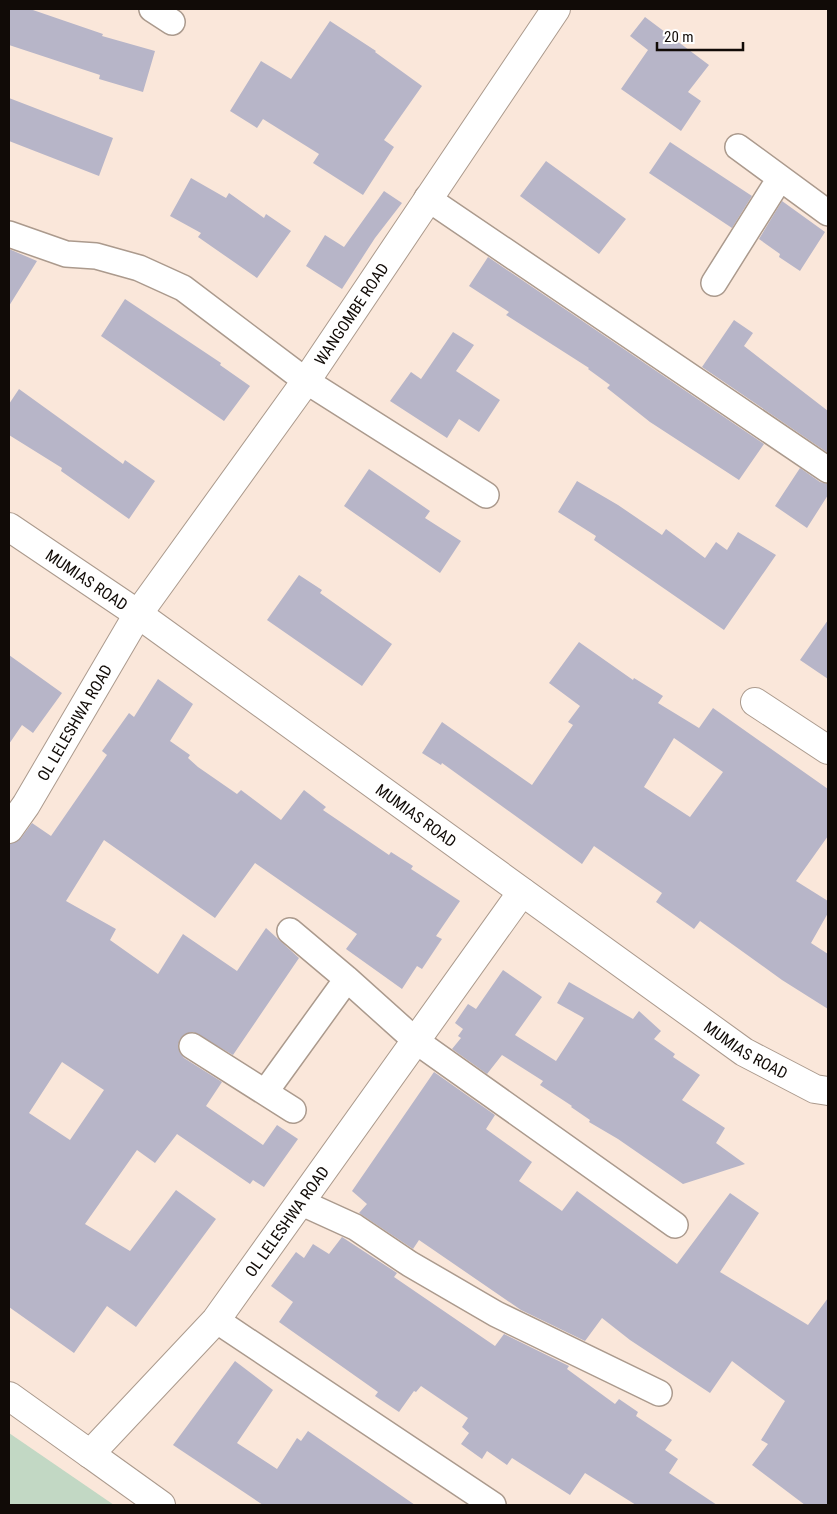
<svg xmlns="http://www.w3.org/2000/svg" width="837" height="1514" font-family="'Roboto Condensed',sans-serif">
<rect width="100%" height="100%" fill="#fae7da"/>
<!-- green -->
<path fill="#c2d8c4" d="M9,1433L114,1505H9Z"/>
<!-- building -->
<path fill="#b7b5c8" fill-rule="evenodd" d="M9,9H30L103,34L102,36L155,51L143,92L99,79L100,75L9,45Z
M645,17L709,65L688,92L701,101L681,131L621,89L648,50L630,36Z
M330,21L376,51L375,52L422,86L384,140L394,147L363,195L313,163L319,154L263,119L257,128L230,111L261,61L291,79Z
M9,98L113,138L99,176L9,141Z
M670,142L752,196L732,228L649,173Z
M546,161L626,219L599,254L520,196Z
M191,178L226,198L229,193L264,218L266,214L291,231L257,278L198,237L201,233L170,216Z
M384,191L402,203L375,238L342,289L306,266L325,235L344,247Z
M782,201L825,232L800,271L779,257L780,254L759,239Z
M9,249L37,261L9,306Z
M488,257L764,444L739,480L650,422L607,388L610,385L588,369L589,368L506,315L509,312L469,286Z
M125,299L221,363L220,365L250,386L224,421L101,336Z
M734,320L753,333L744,346L828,411V453L702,367Z
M453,332L474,345L456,371L500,400L479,432L459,419L447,438L390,401L411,372L421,379Z
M19,389L123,464L125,460L155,481L129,519L61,471L62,468L9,435V404Z
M800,468L820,482L828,484V495L807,528L775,506Z
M369,469L430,511L425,518L461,541L440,573L344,506Z
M577,481L618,505L662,535L666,529L705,558L716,542L727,550L738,532L776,555L724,630L594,540L596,536L558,512Z
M299,575L322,590L320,593L392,644L362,686L267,620Z
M828,620V679L800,660Z
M579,642L633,680L634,678L663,696L658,703L699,728L713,708L828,789V836L796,881L828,901V913L811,943L828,954V1009L782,980L700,921L694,929L656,902L662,893L594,846L582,864L442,763L441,765L422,753L442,722L532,785L573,725L568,722L580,706L549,683ZM674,738L723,772L690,817L644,787Z
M9,655L62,693L33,733L22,725L9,744Z
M158,679L193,704L170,741L190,755L188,758L198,767L237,794L241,790L281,820L304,790L326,807L323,810L389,855L391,852L413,866L411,869L460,901L436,936L442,939L422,969L417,966L402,989L346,949L357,934L255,863L215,918L104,840L66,901L116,929L110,940L158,974L183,934L237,971L266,928L299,958L233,1055L193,1032L185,1034L180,1039L178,1046L180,1053L184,1058L222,1082L206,1106L263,1145L277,1125L298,1139L264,1187L253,1180L250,1184L177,1134L155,1163L137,1150L85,1224L130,1251L176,1190L216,1219L136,1327L107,1306L74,1353L9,1307V844L21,838L32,823L51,836L107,755L102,751L129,713L134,717ZM62,1062L104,1090L70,1140L29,1113Z
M503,970L542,997L515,1035L556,1061L584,1018L557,1003L569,982L633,1019L639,1011L661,1031L654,1039L675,1054L673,1057L700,1075L682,1100L725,1128L716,1143L745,1164L683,1184L618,1139L589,1122L590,1120L571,1107L572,1106L540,1085L543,1081L502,1055L487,1074L452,1049L461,1038L458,1036L463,1029L455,1023L468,1004L476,1009Z
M434,1072L495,1115L486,1129L532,1162L519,1181L562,1211L577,1191L677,1264L730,1193L759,1213L720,1272L808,1325L828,1298V1505H805L752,1465L768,1444L761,1440L785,1401L732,1361L710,1393L630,1340L602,1318L585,1341L521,1310L419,1240L413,1249L359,1213L367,1204L352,1191Z
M342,1237L397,1273L394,1277L495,1346L504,1334L569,1366L567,1369L615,1404L619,1399L638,1412L636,1416L672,1440L665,1450L678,1459L669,1473L717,1505H636L585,1473L570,1495L512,1458L507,1465L487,1451L482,1459L461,1444L469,1433L462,1427L468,1418L421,1386L416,1392L414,1391L399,1412L375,1396L378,1392L279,1322L293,1302L271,1286L296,1252L304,1258L313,1244L329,1254Z
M235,1361L273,1390L237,1443L277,1469L297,1438L301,1441L308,1431L415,1505H263L173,1445Z"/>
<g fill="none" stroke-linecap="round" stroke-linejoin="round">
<defs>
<path id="street" d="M152,9L172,22
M738,147L828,213
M427,198L828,470
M9,234L66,254L96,256L139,268L183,288L306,381L486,495
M714,283L780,178
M290,931L347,979
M192,1046L293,1110
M266,1091L347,979L416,1041L675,1225
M300,1202L355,1227L410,1264L496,1314L659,1393
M216,1320L493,1505"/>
<g id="secondary">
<path id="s1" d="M9,527L138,614L744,1052L815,1089L828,1091"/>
<path d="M755,702L828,750"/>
<path id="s2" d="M9,829L26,805L138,614L306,381L556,9"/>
<path id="s3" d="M9,1396L90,1454L216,1320L522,892"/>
<path d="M90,1454L161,1505"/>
</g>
</defs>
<!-- street casing -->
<use href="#street" stroke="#ab9a8d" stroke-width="28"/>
<!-- secondary casing -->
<use href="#secondary" stroke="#ab9a8d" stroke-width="30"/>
<!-- street -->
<use href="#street" stroke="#fff" stroke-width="25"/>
<!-- secondary -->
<use href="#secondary" stroke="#fff" stroke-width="28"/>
</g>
<g text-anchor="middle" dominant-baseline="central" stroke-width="5" stroke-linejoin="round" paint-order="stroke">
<!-- street labels -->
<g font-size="16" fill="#110b07" stroke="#fff">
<text stroke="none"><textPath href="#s2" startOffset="619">WANGOMBE ROAD</textPath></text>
<text stroke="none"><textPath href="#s1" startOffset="94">MUMIAS ROAD</textPath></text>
<text stroke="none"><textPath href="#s2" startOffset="125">OL LELESHWA ROAD</textPath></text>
<text stroke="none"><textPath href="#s1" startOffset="499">MUMIAS ROAD</textPath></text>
<text stroke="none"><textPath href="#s1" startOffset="904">MUMIAS ROAD</textPath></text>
<text stroke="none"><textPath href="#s3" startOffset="405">OL LELESHWA ROAD</textPath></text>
</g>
</g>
<!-- border -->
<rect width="837" height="1514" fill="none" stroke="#110b07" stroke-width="20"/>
<!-- scale -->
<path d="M657 42v8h86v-8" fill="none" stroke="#110b07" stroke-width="2.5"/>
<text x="664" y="42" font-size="15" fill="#110b07" stroke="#ffffff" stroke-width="4" paint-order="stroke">20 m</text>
</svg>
